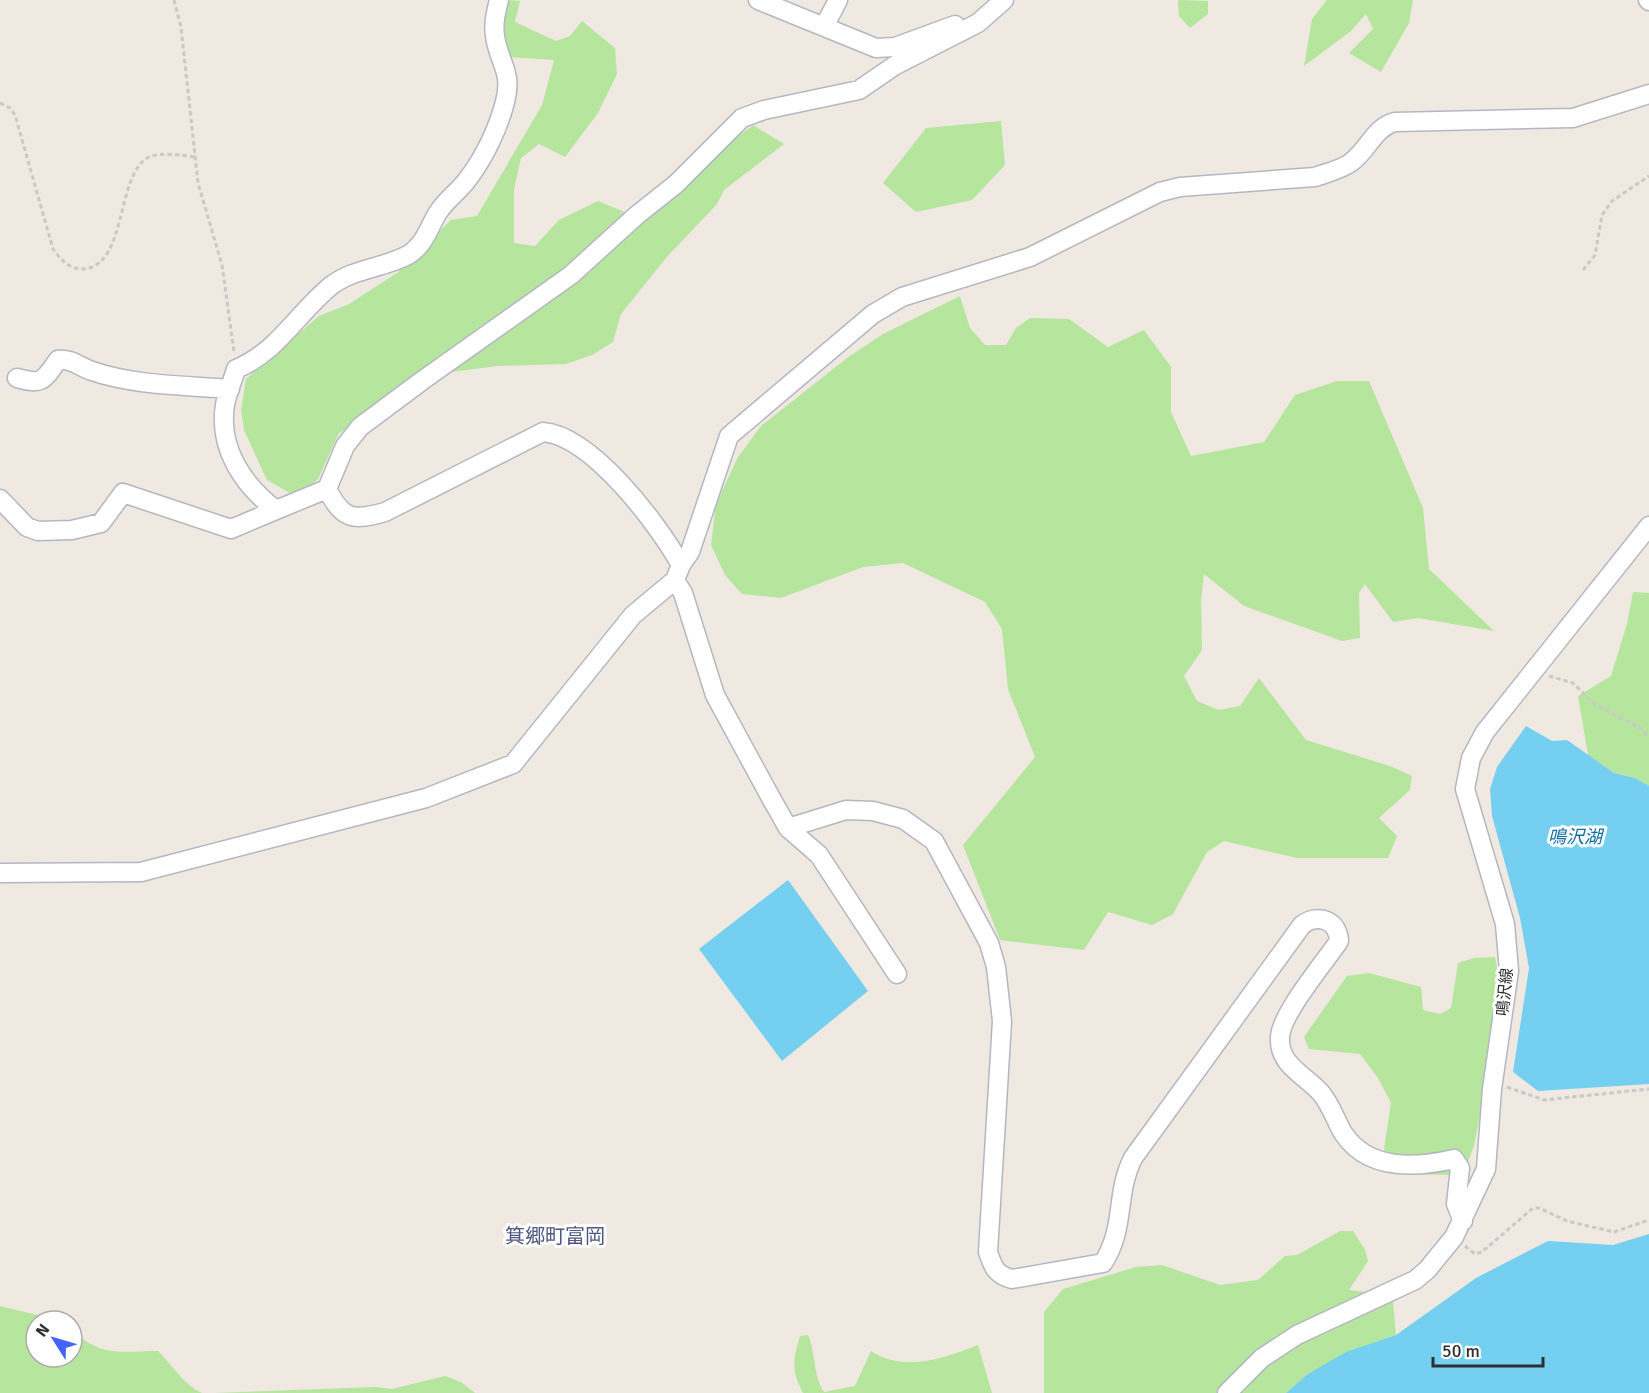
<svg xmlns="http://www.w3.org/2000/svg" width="1649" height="1393" font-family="Signika,'Noto Sans JP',sans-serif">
<rect width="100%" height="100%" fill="#efe9e1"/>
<!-- green -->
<path fill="#b6e59e" d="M505,0L520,1L515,22L556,41L570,36L582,21L615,48L617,74L598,113L565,157L539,144L521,158L514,189V243L535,246L559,220L598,201L641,219L705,169L731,142L753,125L784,144L724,190L717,204L666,258L621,314L613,342L592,355L566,364L497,366L444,373L339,433L318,479L309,488L290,493L267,480L244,430L241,410L246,379L319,316L349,304L397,273L451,220L477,216L542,105L554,60L509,57L502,26Z
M1178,0L1208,1V14L1190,28L1179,16Z
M1327,0H1413L1409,23L1381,72L1349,53L1373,29L1366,14L1351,31L1304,66L1312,19Z
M1001,121L1005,165L972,200L916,212L883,183L926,128Z
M960,296L970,328L985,345H1006L1016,328L1030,318L1069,319L1108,347L1144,330L1171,367V412L1191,456L1264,442L1295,395L1337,381H1369L1423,508L1429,569L1494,631L1418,618L1393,622L1365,584L1359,593L1360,638L1342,641L1244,606L1204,574L1201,602L1202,650L1184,676L1197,701L1219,710L1240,706L1259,678L1306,740L1390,766L1412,776L1410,790L1379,818L1397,836L1388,858H1297L1224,841L1207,852L1173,914L1152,925L1108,912L1084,950L1000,940L963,845L1035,757L1008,689L1002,629L985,602L903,563L863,567L781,598L742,594L725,575L711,545L716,504L738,457L761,426L847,358L883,334Z
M1633,592L1649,593V786L1635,778L1614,773L1588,755L1578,696L1611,676L1627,624Z
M1495,957L1502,994L1474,1146L1466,1167L1457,1175L1395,1174L1384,1149L1391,1103L1378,1078L1360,1054L1309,1049L1304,1037L1347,976L1369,973L1421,987L1423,1010L1440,1014L1451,1008L1458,963L1474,958Z
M1340,1231H1353L1365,1250L1368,1261L1349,1290L1384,1294L1393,1301L1396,1335C1351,1350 1323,1362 1286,1393H1044V1312L1063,1289L1136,1267L1162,1265L1220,1285L1258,1280L1285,1256L1297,1255Z
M0,1306L62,1321H36V1357H72V1330C102,1358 120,1351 158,1351C172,1365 184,1385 202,1393H0Z
M808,1335C816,1353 813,1376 824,1392L855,1386L871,1351C904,1373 944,1358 978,1345L992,1393H803C791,1370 793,1360 800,1336Z
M445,1376L461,1382L475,1393H215L375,1387L392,1389Z"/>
<!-- water -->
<path fill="#75cff0" d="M1526,726L1552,741L1567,740L1614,773L1635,778L1649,786V1084L1538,1091L1513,1072L1529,968L1520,918L1492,816L1490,789L1497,767Z
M788,880L868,991L782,1061L699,949Z
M1649,1234V1393H1286L1308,1374L1346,1352L1396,1335L1476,1278L1548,1241L1613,1245Z"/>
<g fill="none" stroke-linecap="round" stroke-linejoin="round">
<defs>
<path id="minor" d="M758,0L876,48L895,47L955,25
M1648,0L1649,1
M824,27L838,0
M17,378C43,385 43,381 58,360C71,358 80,367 92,371C136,386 185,385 230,389
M327,489L276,510C243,485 218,448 225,405C227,393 233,380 236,369C278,352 298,312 332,285C355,268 384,268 408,255C425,245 429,226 439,211C447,199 459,191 467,180C484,158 498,129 505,102C513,71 499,64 495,36C493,24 496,12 499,0
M0,499L27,527L38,531L72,530L101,523L123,493L231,529L276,510
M681,565L690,552L729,436L873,314L902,297L1030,257L1160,192L1180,187L1315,177C1326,173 1340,170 1350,163C1368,151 1374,127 1395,122L1573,118L1649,94
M675,580L683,593L715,695L771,798L788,828L819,855L897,974
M788,828L846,810L873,811L903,819L934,841L989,943L996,967L1002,1021L988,1252C993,1267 996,1275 1012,1279L1103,1263C1126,1228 1115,1193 1133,1158L1302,925C1318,913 1338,920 1339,941C1324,963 1281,1014 1280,1037C1278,1065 1305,1075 1321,1093C1331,1105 1336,1121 1343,1133C1368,1171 1415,1168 1454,1159L1460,1168L1456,1204L1463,1221
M0,873L141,872L426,798L513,764L633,615L675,580L681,565C658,524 592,436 543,432L385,512C353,521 343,520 327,489L345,446L360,427L423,380L571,275L637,215L676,184L742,118L764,110L859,90L894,66L978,23L1004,0
M1227,1393L1262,1358L1297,1335L1415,1280L1427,1270L1454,1237L1486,1169L1492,1089L1509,971L1505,924L1465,789L1471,758L1485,732L1649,526"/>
</defs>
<!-- minor casing -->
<use href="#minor" stroke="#b4b7c1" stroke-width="21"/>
<!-- path -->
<path stroke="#c9c9c9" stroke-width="3" stroke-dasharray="4.5 3" stroke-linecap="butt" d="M174,0L181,27L198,183L222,265L234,352
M0,103L10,108L15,115L53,249C60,259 69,269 82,269C128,268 115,174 149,157C160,152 183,155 195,157
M1583,270L1595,255L1602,215L1612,201L1649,176
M1549,676L1573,683L1593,703L1642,729L1649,738
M1507,1087L1544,1100L1649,1089
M1465,1246L1475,1254L1482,1252L1533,1208H1539L1567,1221L1614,1232L1649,1220"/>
<!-- minor -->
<use href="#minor" stroke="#fff" stroke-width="18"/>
</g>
<g text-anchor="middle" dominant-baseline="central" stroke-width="6" stroke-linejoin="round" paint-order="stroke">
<!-- street labels -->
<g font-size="16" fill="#2e2e2e" stroke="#fff">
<text transform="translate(1505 992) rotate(-84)">鳴沢線</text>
</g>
<!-- water labels -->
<g font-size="18" font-style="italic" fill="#0d6fa3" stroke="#fff">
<text x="1575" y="837">鳴沢湖</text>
</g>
<!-- quarter labels -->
<g font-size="20" fill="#4d5680" stroke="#fff">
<text x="555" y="1236">箕郷町富岡</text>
</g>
</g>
<!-- north arrow -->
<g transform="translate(54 1339) rotate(307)"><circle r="28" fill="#ffffff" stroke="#ababab" stroke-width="1.5"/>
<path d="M0-4.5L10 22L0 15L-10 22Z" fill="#4264fb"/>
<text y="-9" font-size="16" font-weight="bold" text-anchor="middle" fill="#2e2e2e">N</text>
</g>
<!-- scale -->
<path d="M1433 1357v9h110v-9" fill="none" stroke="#2e2e2e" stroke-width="3"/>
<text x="1442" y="1357" font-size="18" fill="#2e2e2e" stroke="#ffffff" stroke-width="4.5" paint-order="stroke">50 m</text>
</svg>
